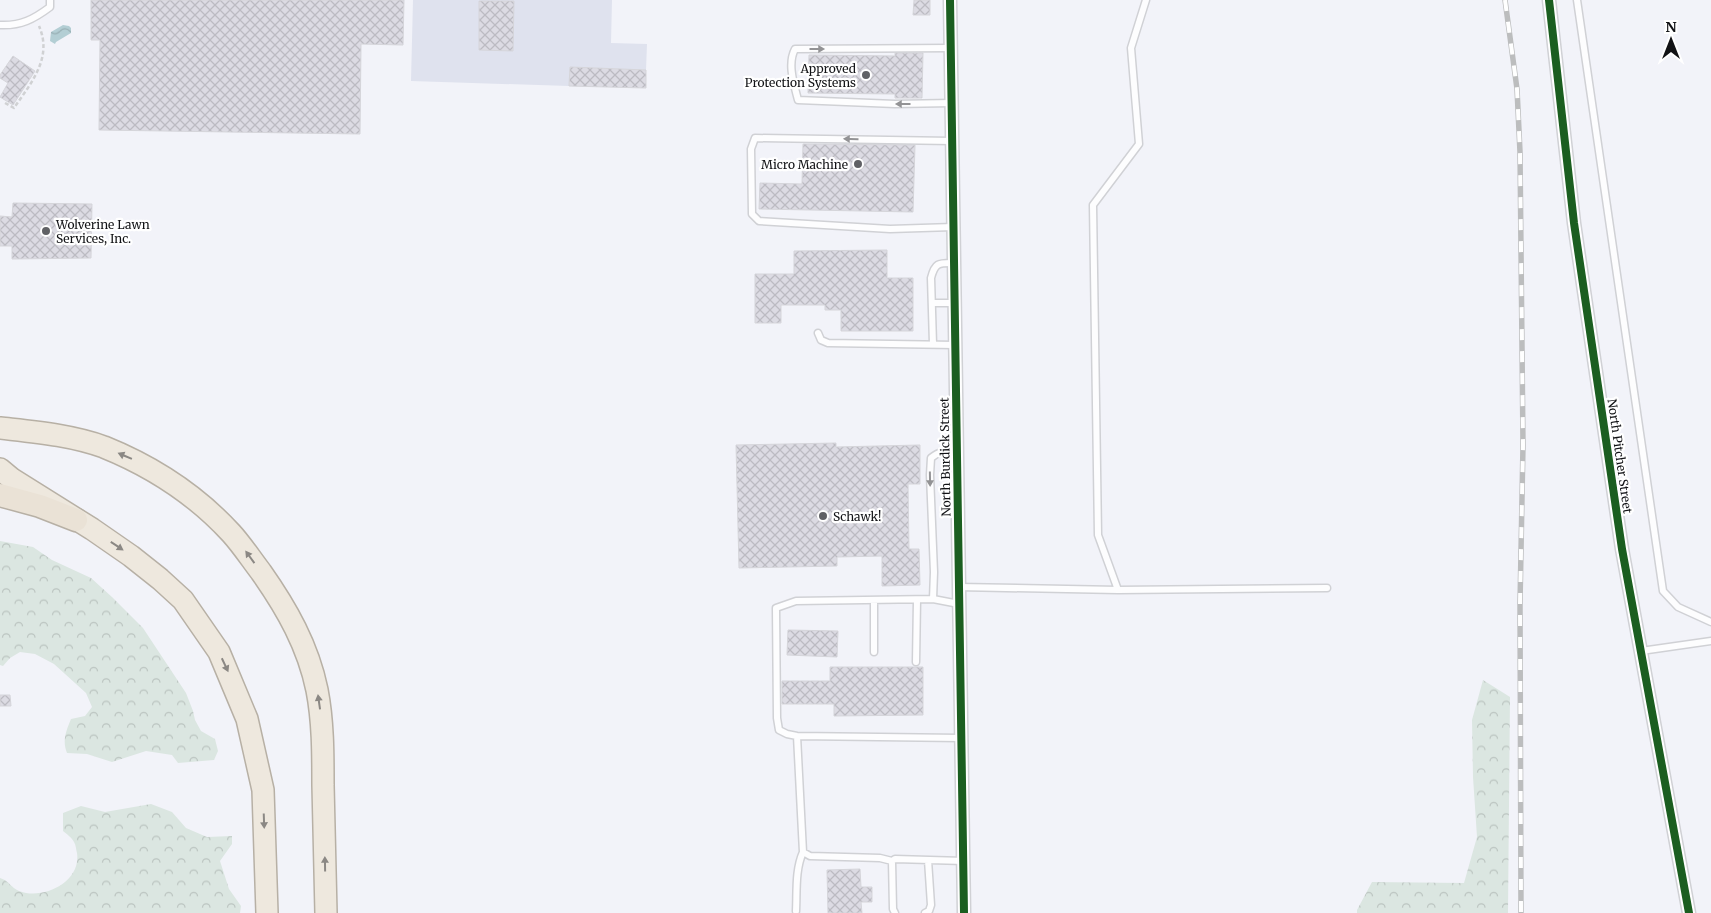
<svg xmlns="http://www.w3.org/2000/svg" width="1711" height="913" font-family="Merriweather,serif">
<defs>
<pattern id="forest-crowns" width="20" height="18" patternUnits="userSpaceOnUse" patternTransform="scale(1.25)"><rect width="20" height="18" fill="#dbe6e1"/><path d="M2 6a3 3 0 1 1 6 0M12 15a3 3 0 1 1 6 0" fill="none" stroke="#bbc4c0"/></pattern>
<pattern id="water-waves" width="16" height="10" patternUnits="userSpaceOnUse" patternTransform="scale(1.25)"><rect width="16" height="10" fill="#b3ced4"/><path d="M0 5q4-4 8 0t8 0" fill="none" stroke="#99b0b5"/></pattern>
<pattern id="building-cross-hatch" width="8" height="8" patternUnits="userSpaceOnUse" patternTransform="scale(1.25)"><rect width="8" height="8" fill="#dcdbe3"/><path d="M0 0l8 8M0 8l8-8" fill="none" stroke="#bcbbc2"/></pattern>
</defs>
<rect width="100%" height="100%" fill="#f2f3f9"/>
<!-- built -->
<path fill="#dfe2ee" d="M413,0H612L611,43L647,44L646,70L570,67L569,86L411,81Z"/>
<!-- forest -->
<path fill="url(#forest-crowns)" d="M0,541L33,547L52,560L91,578L112,597L143,628L186,693L193,711L195,720L201,731L215,739L218,751L214,760L178,763L172,755L146,751L112,762L87,754L67,753C62,741 66,731 71,719L85,716L92,707L86,693L54,664L35,654L20,652L10,658L3,666L0,665Z
M1483,680L1510,697L1508,913H1357V910L1372,882L1464,883L1477,837L1473,777L1472,720Z
M151,804L172,812L186,828L207,837L232,836V844L220,861L229,889L241,906L240,913H0V878C11,881 10,890 26,893C49,897 81,880 77,853C76,850 76,845 74,842C72,838 67,834 63,831V813L81,806L105,812Z"/>
<!-- water -->
<path fill="url(#water-waves)" d="M63,25L69,26L71,28V33L56,42L55,44L50,41L51,32Z"/>
<!-- building -->
<path fill="url(#building-cross-hatch)" stroke="#d5d5da" d="M91,0H404L403,45L361,44L360,134L99,130L100,40H91Z
M914,0H930V15H913Z
M479,1H514L513,51L479,50Z
M895,53H923L922,98H895V94L808,93L809,55L895,56Z
M13,56L35,71L13,105L0,97L8,83L0,78V75Z
M570,67L646,70V88L569,86Z
M803,144L915,145L913,212L759,209L760,183L802,184Z
M13,203L92,204L91,258L12,259V246H0V216L12,217Z
M887,250V278H913V331H841V310H825V305H781V323H755V274H794V251Z
M836,443V447L920,445V484H908L909,549H919L920,585L882,586V556L837,557V566L739,568L736,445Z
M788,630L838,631L837,657L787,655Z
M830,667H923V715L834,716V704H782V681H830Z
M0,695H10L11,706H0Z
M860,869L861,887H872V902H861L862,913H828L827,870Z"/>
<g fill="none" stroke-linecap="round" stroke-linejoin="round">
<defs>
<path id="service" d="M1577,0L1663,591L1678,607L1711,622
M0,25C21,26 34,19 50,7V0
M951,48L795,49C787,64 794,84 798,100L895,104L952,103
M952,141L755,138L751,149L752,214L759,221L890,229L953,227
M932,303H955
M818,333L821,340L828,343L955,345
M933,344L931,278C935,262 939,263 954,263
M958,587L1118,590L1327,588
M1118,590L1098,535L1093,205L1139,144L1131,48L1146,0
M933,599L934,572L930,475L931,458C939,451 946,451 957,451
M874,600V652
M959,604L933,599L796,601L776,608L777,718L779,730L787,734L797,736L961,738
M1641,651L1711,641
M916,662L917,600
M797,736L803,852L810,856L880,858L892,861
M796,911C797,891 795,870 803,852
M895,913L893,909L892,861L895,859L964,861
M925,913L929,911L931,905L928,860"/>
<path id="minor" d="M950,0L964,913
M1549,0L1574,223L1622,549L1689,913"/>
<path id="trunk" d="M0,428C35,432 71,435 104,447C151,466 196,495 231,533C242,545 251,559 261,572C287,609 308,646 317,690C323,721 323,753 323,785C324,827 325,870 326,913
M0,469L12,479L92,529L131,556L160,579L183,600L219,652L247,719L263,790L267,913"/>
<path id="motorway" d="M0,495L40,506L76,520"/>
</defs>
<!-- service casing -->
<use href="#service" stroke="#d0d1d5" stroke-width="9"/>
<!-- minor casing -->
<use href="#minor" stroke="#d0d1d5" stroke-width="15"/>
<!-- trunk casing -->
<use href="#trunk" stroke="#b7b0a5" stroke-width="24"/>
<!-- motorway casing -->
<use href="#motorway" stroke="#b7b0a5" stroke-width="25"/>
<!-- path -->
<path stroke="#d0d1d3" stroke-width="2.5" stroke-dasharray="4 2.5" stroke-linecap="butt" d="M5,103L14,108C31,83 53,58 39,26"/>
<!-- service -->
<use href="#service" stroke="#fdfdfe" stroke-width="6"/>
<!-- minor -->
<use href="#minor" stroke="#fdfdfe" stroke-width="12"/>
<!-- trunk -->
<use href="#trunk" stroke="#eee8de" stroke-width="21"/>
<!-- motorway -->
<use href="#motorway" stroke="#eae2d6" stroke-width="22"/>
<defs>
<path id="rail" d="M1505,0L1517,89L1520,152L1523,445L1520,604L1521,913"/>
</defs>
<!-- rail casing -->
<use href="#rail" stroke="#bcbdbe" stroke-width="5.5"/>
<!-- rail -->
<use href="#rail" stroke="#fff" stroke-width="4" stroke-dasharray="11" stroke-linecap="butt"/>
<defs>
<path id="cycleway" d="M950,0L964,913
M1549,0L1574,223L1622,549L1689,913"/>
</defs>
<!-- cycleway casing -->
<use href="#cycleway" stroke="#fff" stroke-width="11"/>
<!-- cycleway -->
<use href="#cycleway" stroke="#1b5e20" stroke-width="8"/>
</g>
<!-- one-way arrows -->
<defs><path id="oneway-solid" d="M-6-.8H1V-3.2L6.5 0L1 3.2V.8H-6Z" transform="scale(1.25)"/></defs>
<g fill="#939395">
<use href="#oneway-solid" transform="translate(817 49)"/>
<use href="#oneway-solid" transform="translate(903 104) rotate(180)"/>
<use href="#oneway-solid" transform="translate(851 139) rotate(-179)"/>
<use href="#oneway-solid" transform="translate(930 479) rotate(89)"/>
</g>
<g fill="#8b8884">
<use href="#oneway-solid" transform="translate(125 456) rotate(-157)"/>
<use href="#oneway-solid" transform="translate(117 546) rotate(34)"/>
<use href="#oneway-solid" transform="translate(250 557) rotate(-126)"/>
<use href="#oneway-solid" transform="translate(225 665) rotate(65)"/>
<use href="#oneway-solid" transform="translate(319 702) rotate(-98)"/>
<use href="#oneway-solid" transform="translate(264 821) rotate(88)"/>
<use href="#oneway-solid" transform="translate(325 864) rotate(-91)"/>
</g>
<!-- markers -->
<g fill="#606165" stroke="#fff" stroke-width="2">
<circle cx="866" cy="75" r="5"/>
<circle cx="858" cy="164" r="5"/>
<circle cx="46" cy="231" r="5"/>
<circle cx="823" cy="516" r="5"/>
</g>
<g text-anchor="middle" dominant-baseline="central" stroke-width="4.5" stroke-linejoin="round" paint-order="stroke">
<!-- poi labels -->
<g font-size="12" fill="#111215" stroke="#fff" text-anchor="end">
<text x="856" y="68">Approved<tspan x="856" dy="14">Protection Systems</tspan></text>
<text x="848" y="164">Micro Machine</text>
<text x="56" y="224" text-anchor="start">Wolverine Lawn<tspan x="56" dy="14">Services, Inc.</tspan></text>
<text x="833" y="516" text-anchor="start">Schawk!</text>
</g>
<!-- street labels -->
<g font-size="12" fill="#111215" stroke="#fff">
<text transform="translate(1620 456) rotate(82)">North Pitcher Street</text>
<text transform="translate(945 457) rotate(-91)">North Burdick Street</text>
</g>
</g>
<!-- north arrow -->
<g transform="translate(1671 40)" stroke="#ffffff" stroke-width="4" paint-order="stroke">
<path d="M0-4L9 19L0 12L-9 19Z" fill="#111215"/>
<text y="-8" font-size="14" font-weight="bold" text-anchor="middle" fill="#111215">N</text>
</g>
</svg>
